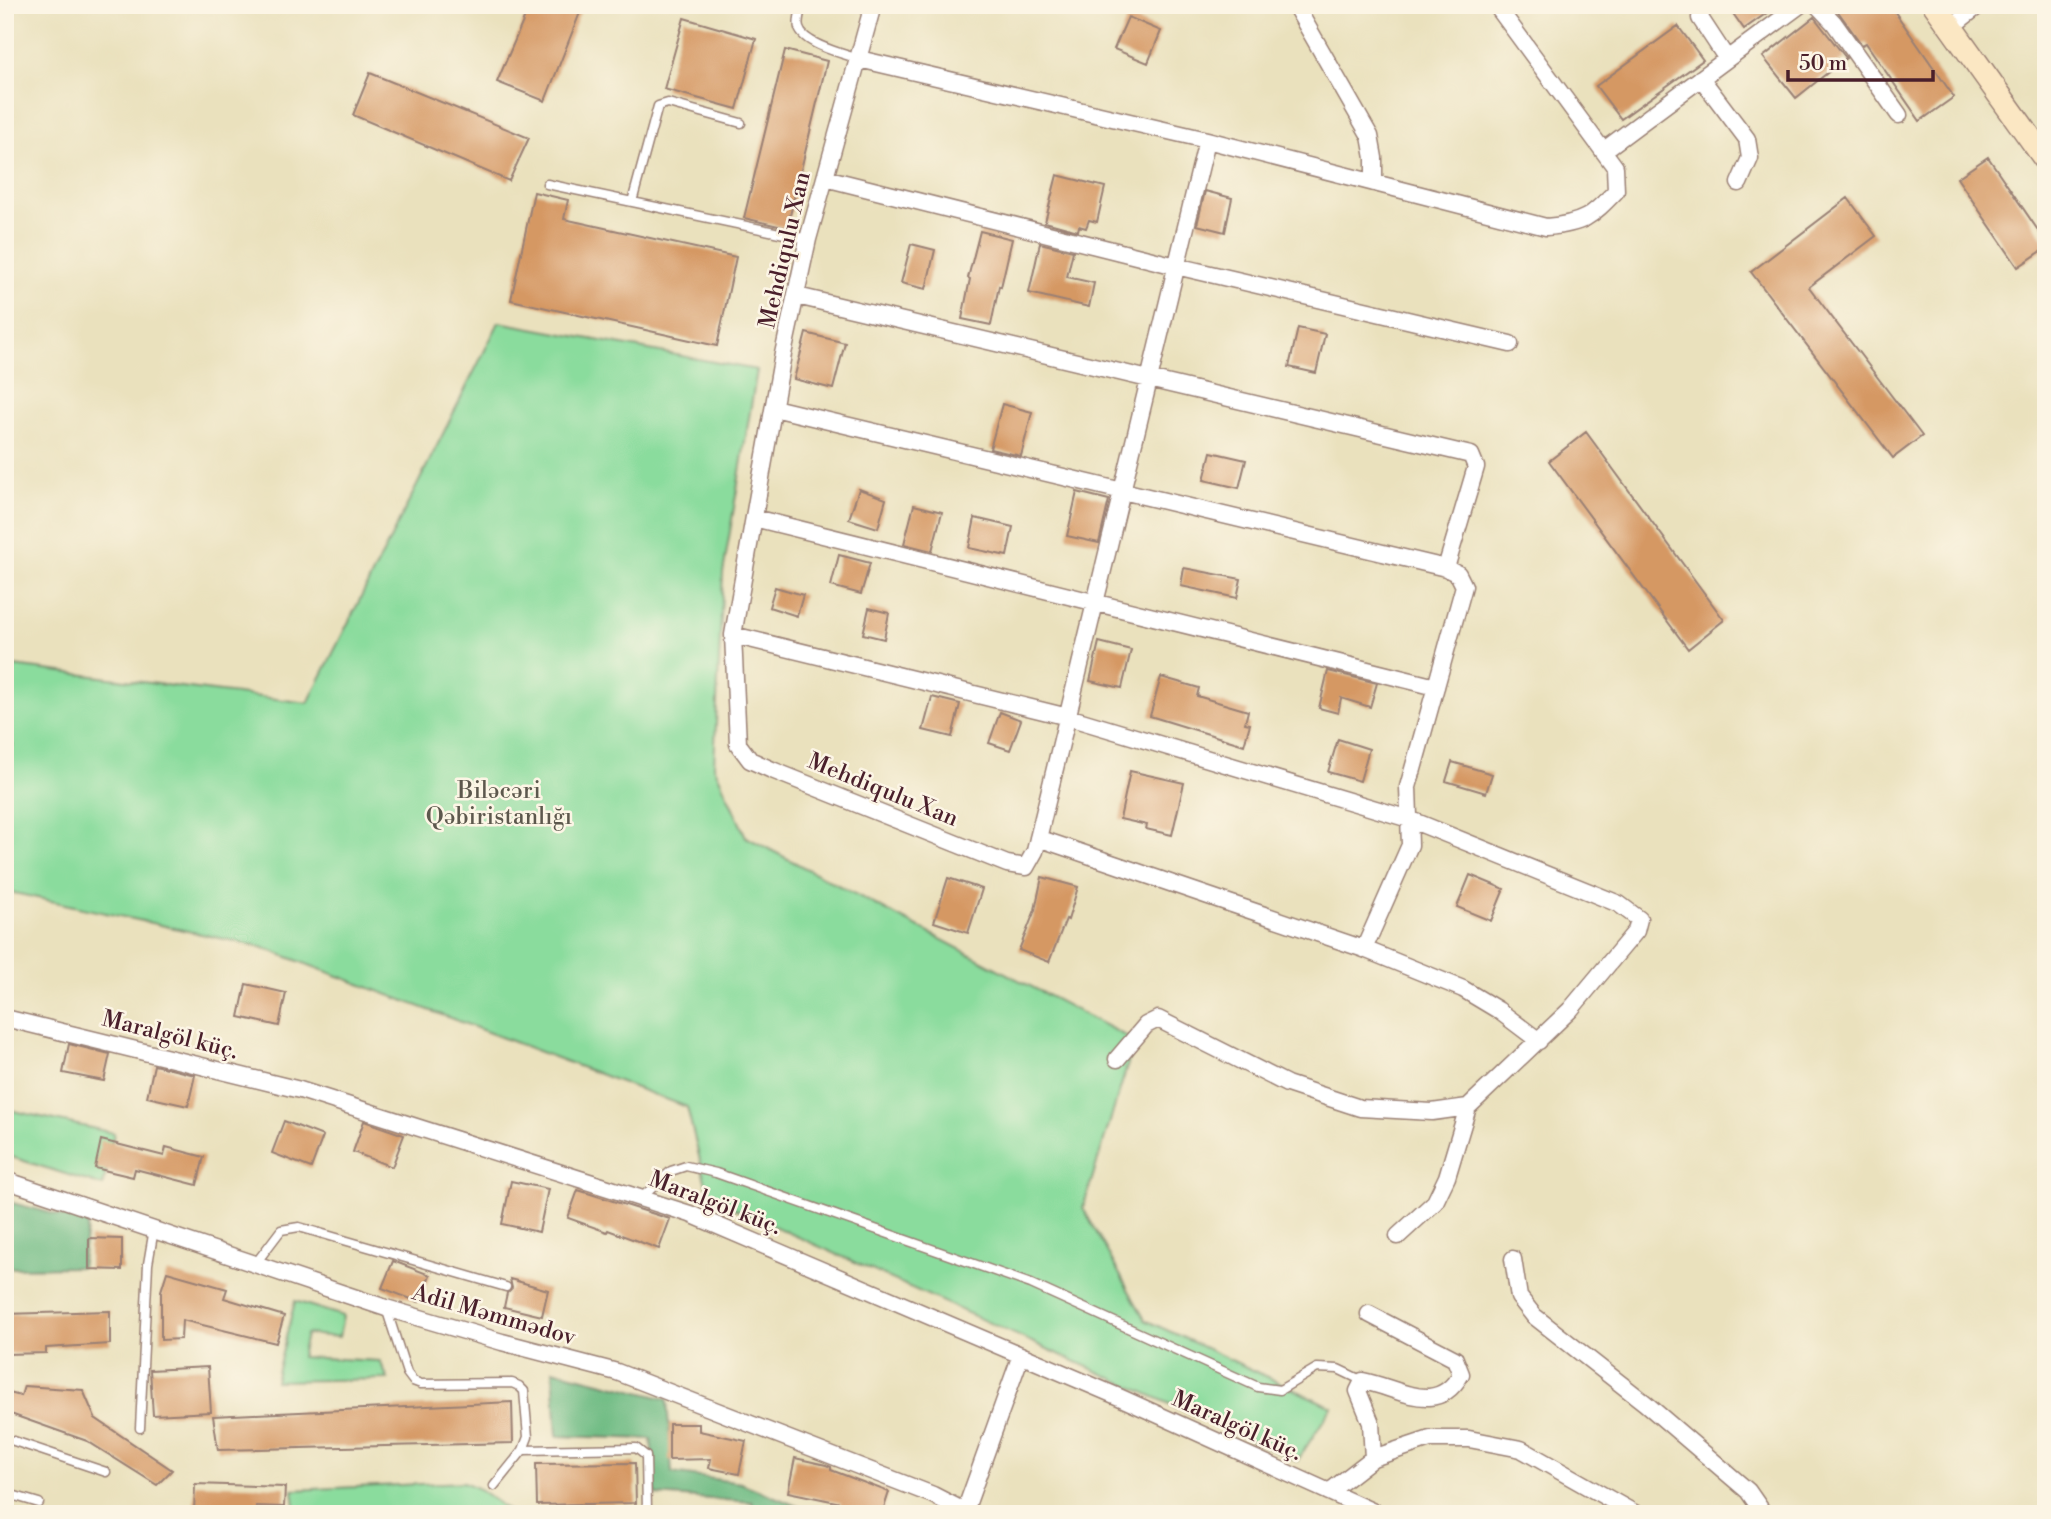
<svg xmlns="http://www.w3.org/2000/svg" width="2051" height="1519" font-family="'Libre Bodoni',serif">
<rect width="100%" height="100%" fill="#fcf5e5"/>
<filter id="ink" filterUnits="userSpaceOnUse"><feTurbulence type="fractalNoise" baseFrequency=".0143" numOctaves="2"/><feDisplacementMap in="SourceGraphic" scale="14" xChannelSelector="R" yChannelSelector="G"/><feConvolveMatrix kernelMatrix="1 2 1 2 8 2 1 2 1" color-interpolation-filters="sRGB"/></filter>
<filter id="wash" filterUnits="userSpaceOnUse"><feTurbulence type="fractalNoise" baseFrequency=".00686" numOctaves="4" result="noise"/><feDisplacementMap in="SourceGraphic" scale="28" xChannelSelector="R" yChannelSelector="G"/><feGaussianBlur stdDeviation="1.57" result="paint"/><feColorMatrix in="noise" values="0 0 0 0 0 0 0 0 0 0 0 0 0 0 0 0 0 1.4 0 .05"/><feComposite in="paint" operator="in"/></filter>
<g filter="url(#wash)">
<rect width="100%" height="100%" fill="#eae1bd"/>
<!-- green -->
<path fill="#8adc9d" stroke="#6a7e64" stroke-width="2" d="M499,322L757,370L723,573L714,766L746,837L1135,1041L1083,1208L1145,1320L1332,1407L1297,1461L709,1197L687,1107L261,947L5,891V665L308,703Z
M5,1109L114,1133L103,1186L5,1155Z
M295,1301L343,1316L339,1337L306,1334L301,1357L380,1361L388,1379L275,1381Z
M464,1482L481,1490L512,1514H296L293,1490Z"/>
<!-- forest -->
<path fill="#6fbc84" stroke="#5c6e58" stroke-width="2" d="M5,1201L88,1223L81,1267L5,1268Z
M553,1370L667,1399L672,1473L741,1483L816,1514H754L752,1502L656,1495L651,1439L557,1436Z"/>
<g id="blocks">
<!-- building -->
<path fill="#d59863" d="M530,5H583L545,101L497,82Z
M1727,5H1778L1744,29Z
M1844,5H1890L1954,97L1920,121L1866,43L1862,45L1837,10Z
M1128,17L1161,31L1148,63L1114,49Z
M1814,17L1846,58L1796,98L1763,57Z
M684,18L756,39L737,109L664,89Z
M1678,26L1703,60L1621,119L1596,86Z
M785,50L827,61L787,228L744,218Z
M370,73L529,138L509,181L353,115Z
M1988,157L2046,242V248L2018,267L1957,178Z
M1057,175L1105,187L1097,222L1089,220L1086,228L1079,226L1078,231L1045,222Z
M1205,191L1232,198L1225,232L1197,225Z
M534,192L568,200L564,219L736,257L717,346L511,300Z
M1848,198L1876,236L1809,287L1922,436L1893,458L1751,272Z
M980,231L1012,239L1001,287L999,286L991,325L962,319L970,279L968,278Z
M1040,243L1073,251L1067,277L1094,283L1089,307L1029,293Z
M911,244L935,250L926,289L901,283Z
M1298,328L1325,334L1316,373L1289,367Z
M806,333L845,343L833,389L794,379Z
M1002,404L1032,412L1021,456L990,449Z
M1586,432L1724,620L1688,649L1549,461Z
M1211,452L1246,460L1239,488L1204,480Z
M859,489L886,499L878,528L849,519Z
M1077,492L1109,500L1099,543L1067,536Z
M914,505L942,512L932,551L904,544Z
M975,518L1013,527L1007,556L969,548Z
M839,555L870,563L861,594L831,586Z
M1184,568L1241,579L1237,598L1181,586Z
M775,587L803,595L797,616L769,607Z
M869,608L889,613L884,639L863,634Z
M1099,642L1131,650L1122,688L1090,681Z
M1328,671L1377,683L1370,707L1341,698L1338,713L1319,708Z
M1161,677L1199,688L1197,696L1248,711L1245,723L1250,724L1244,745L1150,716Z
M932,697L960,704L952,737L923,730Z
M1000,712L1021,720L1010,750L989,743Z
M1338,739L1369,749L1360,781L1328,772Z
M1452,762L1492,774L1486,793L1446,781Z
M1130,771L1184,783L1172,835L1146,829L1147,825L1120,819Z
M1470,875L1504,889L1491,921L1457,907Z
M1042,877L1078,887L1068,920L1066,919L1049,962L1019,950L1035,910Z
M948,878L982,889L968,933L934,922Z
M246,984L286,993L279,1026L239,1017Z
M69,1044L110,1054L104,1081L63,1073Z
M154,1065L195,1075L188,1106L147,1097Z
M284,1121L323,1136L311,1168L272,1153Z
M364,1121L404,1135L392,1167L353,1152Z
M101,1140L164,1156L166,1147L204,1157L197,1185L135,1169L133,1177L95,1168Z
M511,1181L548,1189L539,1232L502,1224Z
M578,1190L670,1219L659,1249L608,1230L607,1232L568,1218Z
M89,1238L122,1239V1270L89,1269Z
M393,1261L430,1275L419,1302L382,1288Z
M167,1272L227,1289L224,1298L284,1316L276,1343L182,1320L181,1339L161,1340V1291Z
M510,1279L548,1290L542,1316L504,1307L507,1293L512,1288Z
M110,1311V1344L46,1348V1353L5,1354V1314Z
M208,1367L211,1412L153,1415L150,1370Z
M24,1386L83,1390L95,1418L172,1470L157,1485L87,1441L5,1412V1392L21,1396Z
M512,1402L513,1443L218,1450L213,1416Z
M669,1424H699V1431L746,1441L739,1474L709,1468L711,1459L669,1460Z
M795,1458L826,1465L831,1467V1470L889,1492L882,1514H837L841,1503L788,1492Z
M635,1463L636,1503L537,1505L536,1464Z
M195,1484L285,1487L284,1507L256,1506L255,1514H194Z"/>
</g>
</g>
<g filter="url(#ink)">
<use href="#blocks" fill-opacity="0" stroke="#9a8074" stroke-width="2"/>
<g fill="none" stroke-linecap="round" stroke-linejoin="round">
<defs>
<path id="lane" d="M802,5C800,13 797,21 799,28C803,44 844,54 859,59
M547,184L808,239
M632,202L658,106L668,103L741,123
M5,747H9
M641,1198L671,1171L686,1166L716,1173L1031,1284L1258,1387L1280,1390L1317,1368L1338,1369L1363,1381
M256,1263L281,1230L299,1227L506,1287
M386,1308L407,1373L413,1381L421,1384L512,1383L519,1386L524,1391L528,1437L523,1450L494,1486
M140,1428L148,1264L154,1229
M5,1438L106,1472
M523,1450L636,1448L646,1456L647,1511
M5,1493L39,1503
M584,1514L719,1510L742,1514"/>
<path id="street" d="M873,5L808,239L783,354L733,635L738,744L750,760L772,770L1007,864L1026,867L1035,851L1207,140
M1295,5L1370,136L1374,158V183
M1703,5L1700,18L1727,59
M1817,5L1834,23L1899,115
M1951,27L1979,5
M859,59L1207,140L1546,227C1583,224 1591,217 1616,191L1615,167L1496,5
M1701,78L1747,139L1750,158L1739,183
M1603,151L1800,5
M825,178L1176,266L1510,344
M797,296L1471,455L1476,467L1446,568
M774,408L1446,568L1458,574L1464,586L1408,787L1410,845L1364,949
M754,518L1436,687
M733,635L1068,717L1409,819L1619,904L1639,919L1636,931L1570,1010L1468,1107L1432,1112L1360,1108L1287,1084L1158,1019L1146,1025L1117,1059
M1038,838L1364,949L1463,989L1498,1010L1539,1041
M5,1018L300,1090L690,1214L1119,1397L1378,1514
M5,1180L386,1308L502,1342L617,1372L933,1495L970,1514
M1398,1236L1435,1202L1447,1177L1468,1107
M1513,1259L1519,1297L1534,1316L1645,1403L1748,1491L1764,1514
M1369,1314L1455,1359L1461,1374C1437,1417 1400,1388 1363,1381L1358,1391L1371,1423L1373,1458
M1329,1492L1373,1458L1430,1439H1469L1521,1449L1636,1514
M965,1511L1021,1355"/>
<path id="secondary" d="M1935,5L2046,160"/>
</defs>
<!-- lane casing -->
<use href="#lane" stroke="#9a8074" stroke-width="11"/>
<!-- street casing -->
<use href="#street" stroke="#9a8074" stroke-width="19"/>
<!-- secondary casing -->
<use href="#secondary" stroke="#9a8074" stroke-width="26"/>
<!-- lane -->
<use href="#lane" stroke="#fff" stroke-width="8"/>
<!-- street -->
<use href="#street" stroke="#fff" stroke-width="16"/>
<!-- secondary -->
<use href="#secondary" stroke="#fbe7c3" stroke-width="23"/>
</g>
</g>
<g text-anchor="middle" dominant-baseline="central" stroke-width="5" stroke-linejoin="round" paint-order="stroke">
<!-- street labels -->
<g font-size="23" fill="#4a1f2b" stroke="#fcf5e5">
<text transform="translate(785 250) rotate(-77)">Mehdiqulu Xan</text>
<text transform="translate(883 790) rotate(22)">Mehdiqulu Xan</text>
<text transform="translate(170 1035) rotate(14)">Maralgöl küç.</text>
<text transform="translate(715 1203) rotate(21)">Maralgöl küç.</text>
<text transform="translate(494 1315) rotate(16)">Adil Məmmədov</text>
<text transform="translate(1237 1426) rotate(24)">Maralgöl küç.</text>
</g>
<!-- park labels -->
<g font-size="23" fill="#5d584d" stroke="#fcf5e5">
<text x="499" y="791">Biləcəri<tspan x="499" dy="26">Qəbiristanlığı</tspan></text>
</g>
</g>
<!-- margin -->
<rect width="2051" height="1519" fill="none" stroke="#fcf5e5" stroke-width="28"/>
<!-- scale -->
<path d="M1788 70v10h145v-10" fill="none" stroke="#4a1f2b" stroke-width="3.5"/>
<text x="1799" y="70" font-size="21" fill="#4a1f2b" stroke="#fcf5e5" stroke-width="5" paint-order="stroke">50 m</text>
</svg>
